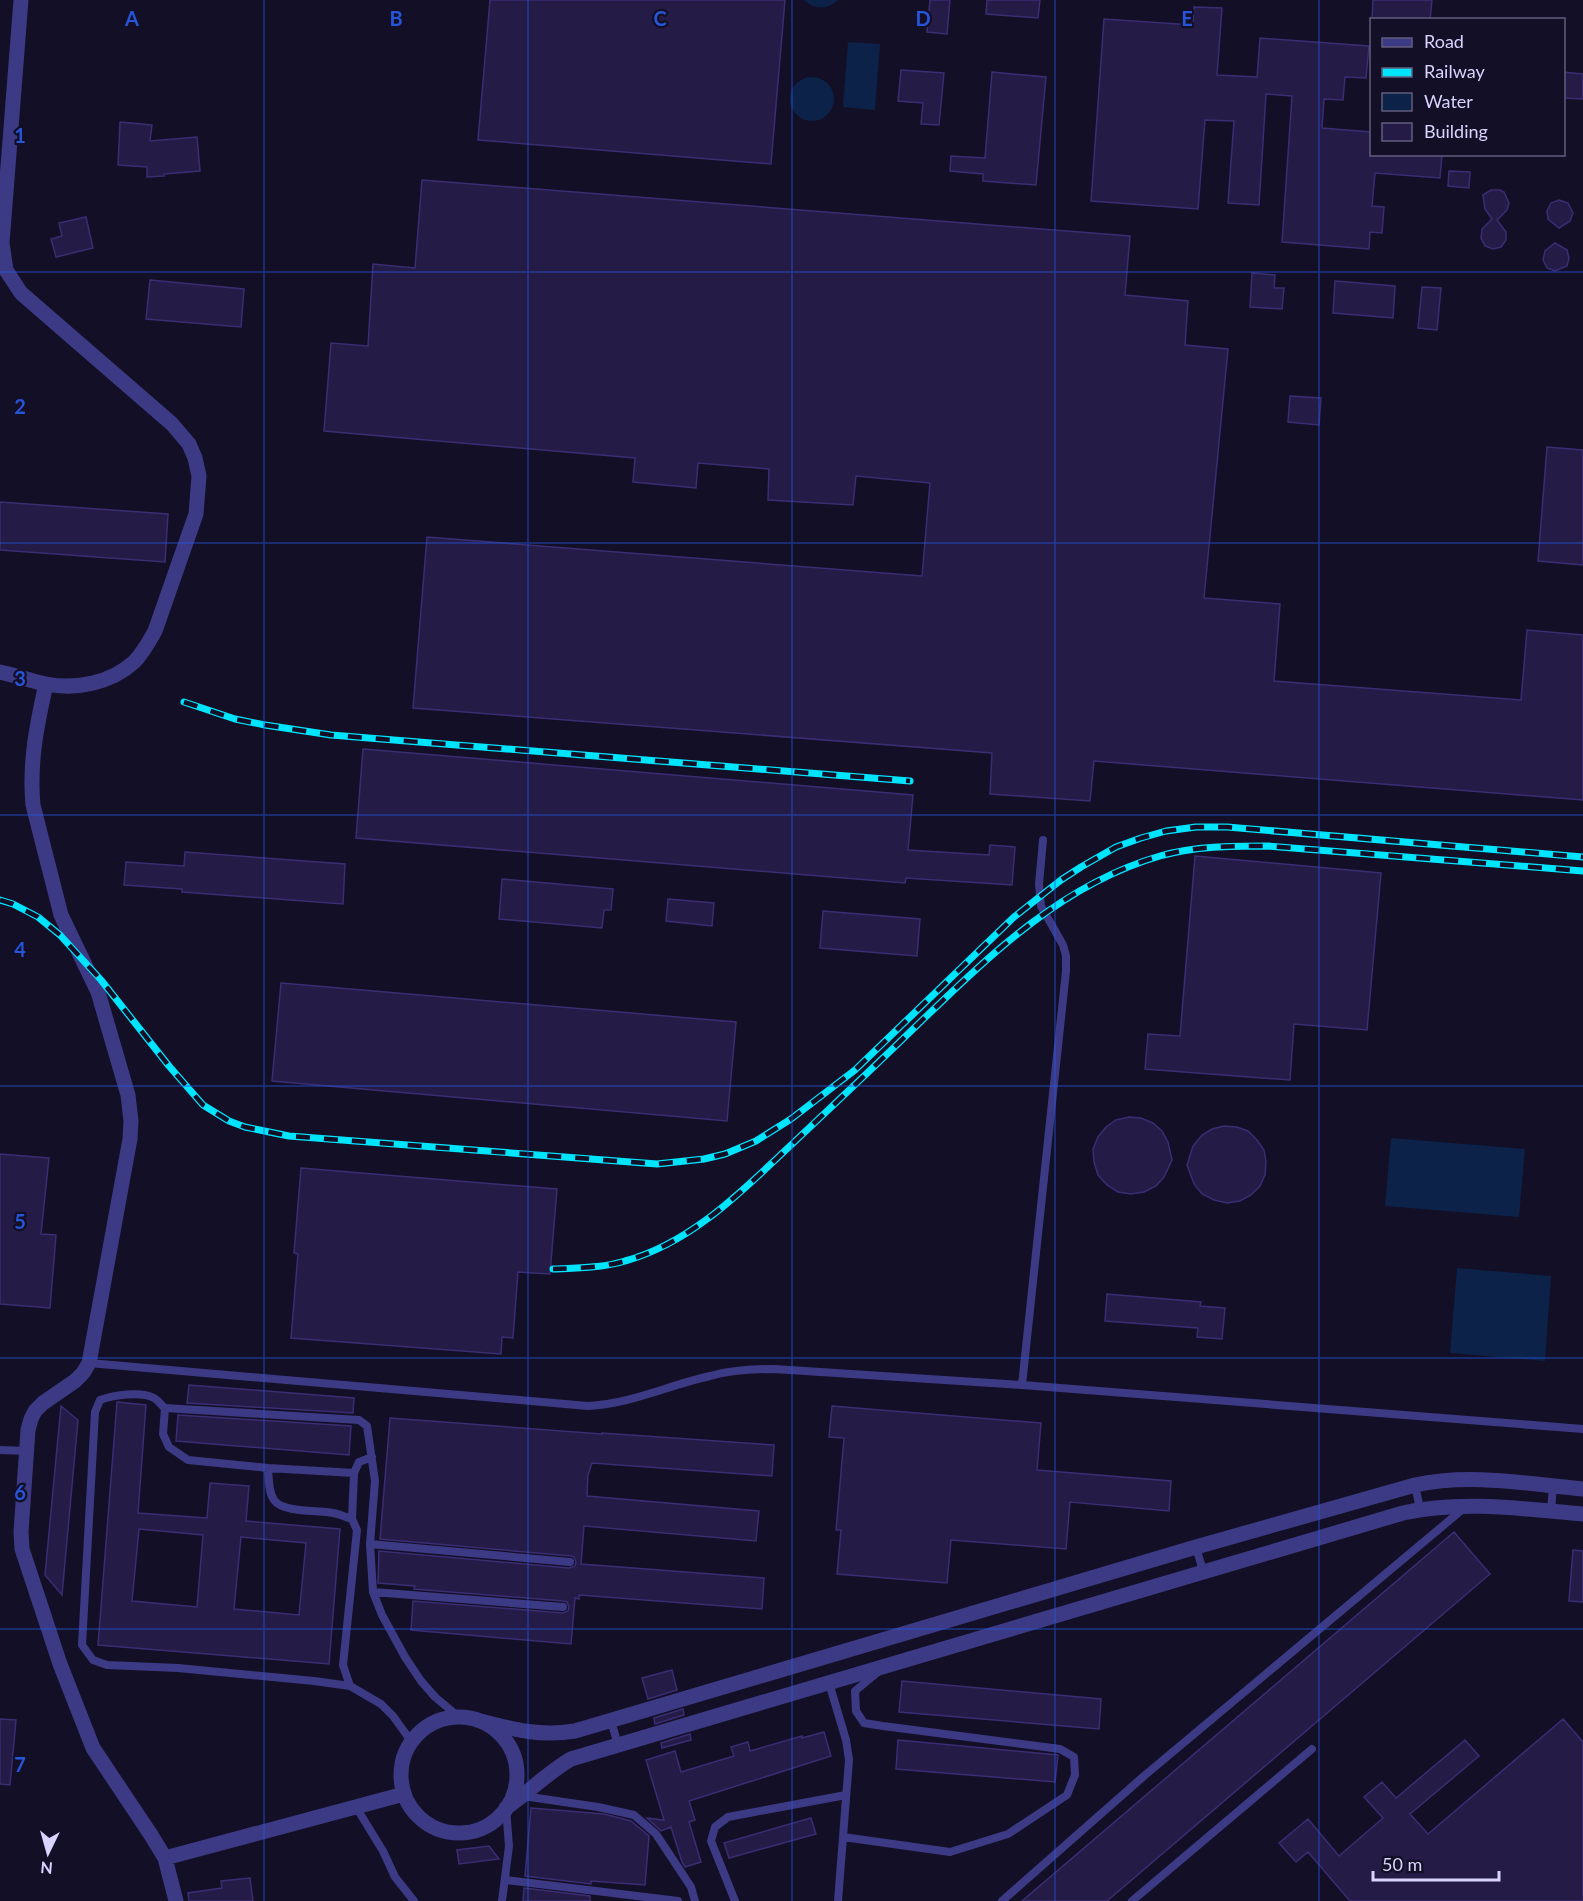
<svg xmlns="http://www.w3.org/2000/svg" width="1583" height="1901" font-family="Lato,sans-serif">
<rect width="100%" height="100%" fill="#130f26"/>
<!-- water -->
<path fill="#0c2248" d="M804,0H838C827,10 814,10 804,0Z
M848,42L880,44L875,110L843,107Z
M790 99a22 22 0 1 1 44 0a22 22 0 1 1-44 0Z
M1391,1138L1525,1149L1519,1217L1385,1206Z
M1457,1268L1551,1276L1545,1361L1450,1353Z"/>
<!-- building -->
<path fill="#241b47" stroke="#3b2d73" stroke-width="1.5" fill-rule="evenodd" d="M490,0H785L771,164L478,140Z
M930,0H950L947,34L927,32Z
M987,0H1040L1038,18L986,14Z
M1373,0H1432L1430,20H1372Z
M1194,7L1222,8L1217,75L1257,77L1260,38L1369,46L1366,78L1345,77L1343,100L1324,99L1322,128L1371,132V154H1442L1440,178L1375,173L1372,206L1384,207L1382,233L1370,232L1369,249L1282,242L1292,96L1266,94L1259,205L1228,203L1234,121L1205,120L1198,209L1091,201L1104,19L1193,25Z
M901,70L944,73L939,125L921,124L923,103L898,101Z
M992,72L1046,77L1036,185L983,181V174L950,171L951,156L985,158Z
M1563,72L1583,74V99L1563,98Z
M120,122L152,125L150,141L197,137L200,171L164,174V176L147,177V167L118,165Z
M1449,171L1470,172L1469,188L1448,186Z
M422,180L1130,236L1125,295L1188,301L1185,345L1228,349L1204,598L1280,604L1274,681L1521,700L1527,630L1583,635V800L1094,761L1090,801L990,794L992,753L413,708L427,537L922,576L930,483L856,476L853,505L768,500L769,469L698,463L696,488L633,482L635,458L324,431L331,343L368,346L373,264L415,268Z
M1491,190H1500L1504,192L1509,203L1507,210L1497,220L1506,232V240L1501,247L1493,249L1485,246L1481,238L1482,229L1492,219L1485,209L1483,195Z
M1559,200L1568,203L1573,213L1570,221L1559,228L1548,219L1547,211L1551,203Z
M86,217L93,248L56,257L51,239L62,236L59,223Z
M1555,243L1567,250L1569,258L1567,266L1555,271L1547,268L1543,260L1545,251Z
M1252,273L1275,275L1274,288H1284L1282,309L1250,307Z
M150,280L244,289L241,327L146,319Z
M1335,281L1395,286L1393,318L1333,313Z
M1422,287L1441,288L1437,330L1418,328Z
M1290,396L1321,398L1319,425L1288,422Z
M1547,447L1583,450V565L1538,561Z
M0,502L168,514L165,562L0,550Z
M363,749L913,795L908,850L989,855L990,845L1015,847L1012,885L906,878L905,883L356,838Z
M185,852L345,864L343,904L182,892V889L124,885L126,862L184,866Z
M1195,856L1381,873L1367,1030L1294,1024L1290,1080L1145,1069L1148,1034L1180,1036Z
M502,879L613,889L611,910H604L602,928L499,919Z
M668,899L714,903L712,926L666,921Z
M823,911L920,919L917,956L820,948Z
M281,983L736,1022L727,1121L272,1081Z
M1129,1117L1141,1118L1153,1123L1162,1131L1168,1142L1172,1160L1164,1177L1156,1186L1144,1192L1131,1194L1118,1192L1107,1185L1098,1175L1094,1162L1093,1149L1098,1137L1106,1127L1116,1120Z
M1224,1126L1237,1127L1248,1131L1257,1140L1264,1150L1266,1162L1265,1175L1260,1186L1251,1195L1240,1201L1227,1203L1214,1200L1202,1194L1194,1184L1187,1165L1193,1146L1202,1135L1212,1129Z
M0,1154L49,1158L41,1234L56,1235L50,1308L0,1304Z
M301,1168L557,1189L550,1274L518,1272L513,1338L502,1337L501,1354L291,1338L298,1254L294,1253Z
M1107,1294L1201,1302L1200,1306L1225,1308L1222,1339L1197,1337L1198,1328L1105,1321Z
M189,1385L354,1398L353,1413L187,1403Z
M117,1402L146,1405L138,1513L207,1518L210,1483L249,1486L246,1521L340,1529L329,1664L98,1645ZM139,1529L203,1535L197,1607L132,1601ZM241,1537L306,1543L299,1615L234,1609Z
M61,1406L78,1420L62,1595L45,1575Z
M832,1406L1041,1423L1037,1470L1171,1481L1169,1511L1070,1502L1066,1549L951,1540L947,1583L837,1574L841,1530H836L844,1438L829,1437Z
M178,1415L351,1426L349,1455L176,1441Z
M390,1418L602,1434V1433L774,1445L772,1476L592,1463L588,1475L587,1496L759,1511L756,1541L584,1526L581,1564L764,1578L762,1609L579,1595V1599L575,1598L571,1644L411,1630L413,1601L563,1613L568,1611L569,1607L567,1602L563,1601L414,1589L415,1586L378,1583L379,1551L569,1568L575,1566L576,1562L574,1557L571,1556L380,1539Z
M1454,1532L1490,1574L1107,1901H1022Z
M1573,1550L1583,1551V1602L1569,1601Z
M672,1670L677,1690L648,1699L642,1678Z
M902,1681L1101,1699L1099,1729L899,1712Z
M683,1709L684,1715L655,1724L654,1718Z
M0,1719L16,1720L10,1785L0,1784Z
M1563,1719L1583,1742V1901H1350L1308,1852L1296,1862L1279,1843L1308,1819L1339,1856L1383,1818L1364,1797L1382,1782L1396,1798L1465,1740L1479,1756L1410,1814L1428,1834Z
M824,1732L831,1756L689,1801L695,1820L689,1822L701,1862L685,1867L682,1862L671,1827L661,1831L647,1818L664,1820L646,1760L675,1751L681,1772L734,1756L731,1747L748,1742L750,1751L802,1736V1738Z
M690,1734L691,1740L662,1748L661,1743Z
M898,1740L1058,1755L1055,1782L896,1769Z
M531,1808L604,1814L631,1821L649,1836L645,1885L591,1881V1884L525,1876Z
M811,1818L816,1834L729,1858L724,1843Z
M489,1846L499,1859L459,1864L457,1850Z
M250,1878L253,1901H189L188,1893L222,1888L221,1881Z
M524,1888L590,1896V1901H523Z"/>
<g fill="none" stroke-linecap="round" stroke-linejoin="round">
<!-- lane -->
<path stroke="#3d3a85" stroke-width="8" d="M89,1363L588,1406C631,1404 669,1385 710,1376C731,1370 752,1369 774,1369L1022,1385L1583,1429
M1022,1385L1066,971V956L1063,945L1041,906L1039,884L1043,840
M165,1408L359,1420L367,1426L375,1481L370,1544L373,1592L382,1615L405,1657L421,1681L435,1697L459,1717
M0,1450L27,1451
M268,1468C269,1477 268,1492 274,1500C283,1513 319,1510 333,1513C339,1514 346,1517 352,1519L357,1530L343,1665L350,1686
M354,1473L268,1468L188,1460L169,1447L163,1434L165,1408C162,1406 158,1400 154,1398C141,1391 114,1395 100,1400L95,1412L82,1645L93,1660L107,1665L178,1668L314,1681L350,1686L381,1704L393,1716L411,1741
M1415,1485L1420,1509
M1551,1511L1553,1486
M352,1519L354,1473L359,1462L372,1457
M370,1544L570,1562
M1196,1547L1203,1571
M373,1592L563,1607
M829,1683L846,1740L849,1760L838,1901
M611,1721L618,1745
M523,1796L598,1807L634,1815L656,1834L691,1887L695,1901
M356,1807L383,1851L395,1877L414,1901
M843,1837L950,1852L1008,1834L1067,1795L1075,1775L1074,1757L1060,1749L883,1726L864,1723L856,1711L855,1691L878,1672
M506,1880L678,1901
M502,1901L509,1846L506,1808
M735,1901L711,1841L715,1827L728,1817L846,1795
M1002,1901L1144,1776L1463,1509
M1132,1901L1312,1749"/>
<!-- street -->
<path stroke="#3d3a85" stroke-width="15" d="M0,672C16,675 30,681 46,684C76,690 111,683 134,662C143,653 149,642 155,631L196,514L199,476L195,458L189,444L172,424L21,293L6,270L2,243L21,0
M46,684C37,724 29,763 33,805L61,915L98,992L128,1095L131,1121L130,1139L89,1363L83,1373L75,1381L43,1403L35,1411L31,1419L28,1430L21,1532L22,1549L60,1664L93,1748L151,1835L165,1858L176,1901
M401 1775a58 58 0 1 1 116 0a58 58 0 1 1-116 0Z
M477,1720C512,1729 539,1737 575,1731L1196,1547L1415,1485C1470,1473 1528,1484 1583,1489
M506,1808C529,1792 547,1773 571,1759L1403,1513C1462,1500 1523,1509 1583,1514
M165,1858L404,1794"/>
<defs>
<path id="rail" d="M184,702L235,719L265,725L331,735L910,781
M0,900L13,904L38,917L60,935L101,980L169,1066L203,1105L229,1121L245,1127L289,1136L657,1164L704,1159L725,1154L756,1141L791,1119L855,1070L1014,917L1061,880L1081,867L1116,847L1141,838L1166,831L1196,827H1227L1583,857
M553,1269C576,1268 602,1268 625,1261C691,1243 741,1192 790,1146C830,1108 871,1070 911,1031C985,960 1059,885 1160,856C1195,846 1232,846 1268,846L1583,871"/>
</defs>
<!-- rail casing -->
<use href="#rail" stroke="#00e5ff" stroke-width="7"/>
<!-- rail -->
<use href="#rail" stroke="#130f26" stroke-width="4.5" stroke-dasharray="14" stroke-linecap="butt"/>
</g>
<!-- grid -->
<path fill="none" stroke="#2655da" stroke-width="1.5" stroke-opacity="0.55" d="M264,0V1901M528,0V1901M792,0V1901M1055,0V1901M1319,0V1901M0,272H1583M0,543H1583M0,815H1583M0,1086H1583M0,1358H1583M0,1629H1583"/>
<g font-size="20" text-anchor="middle" font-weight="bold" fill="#2655da" stroke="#130f26" stroke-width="4.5" stroke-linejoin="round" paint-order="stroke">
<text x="132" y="26">A</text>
<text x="396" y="26">B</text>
<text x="660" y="26">C</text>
<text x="923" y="26">D</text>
<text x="1187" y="26">E</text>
<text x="20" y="143">1</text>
<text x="20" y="414">2</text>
<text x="20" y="686">3</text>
<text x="20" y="957">4</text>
<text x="20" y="1229">5</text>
<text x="20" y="1500">6</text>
<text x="20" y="1772">7</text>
</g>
<!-- legend -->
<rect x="1370" y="18" width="195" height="138" fill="#130f26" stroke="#625e7d" stroke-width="1.5"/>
<rect x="1382" y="38" width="30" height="9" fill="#3d3a85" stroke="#625e7d" stroke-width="1.5"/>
<text x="1424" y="48" font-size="18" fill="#d9d4ff">Road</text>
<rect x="1382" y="68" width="30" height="9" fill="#00e5ff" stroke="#625e7d" stroke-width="1.5"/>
<text x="1424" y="78" font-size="18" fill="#d9d4ff">Railway</text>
<rect x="1382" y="93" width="30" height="18" fill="#0c2248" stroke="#625e7d" stroke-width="1.5"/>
<text x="1424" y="108" font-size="18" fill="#d9d4ff">Water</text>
<rect x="1382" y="123" width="30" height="18" fill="#241b47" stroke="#625e7d" stroke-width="1.5"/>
<text x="1424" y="138" font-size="18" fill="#d9d4ff">Building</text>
<!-- north arrow -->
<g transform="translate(48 1853) rotate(185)" stroke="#130f26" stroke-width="4.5" paint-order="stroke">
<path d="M0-4.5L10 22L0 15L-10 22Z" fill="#d9d4ff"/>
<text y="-9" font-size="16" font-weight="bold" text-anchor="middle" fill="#d9d4ff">N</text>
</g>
<!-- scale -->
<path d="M1373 1871v9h126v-9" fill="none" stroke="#d9d4ff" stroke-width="3"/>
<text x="1382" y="1871" font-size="18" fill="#d9d4ff" stroke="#130f26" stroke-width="4.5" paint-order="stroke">50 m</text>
</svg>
